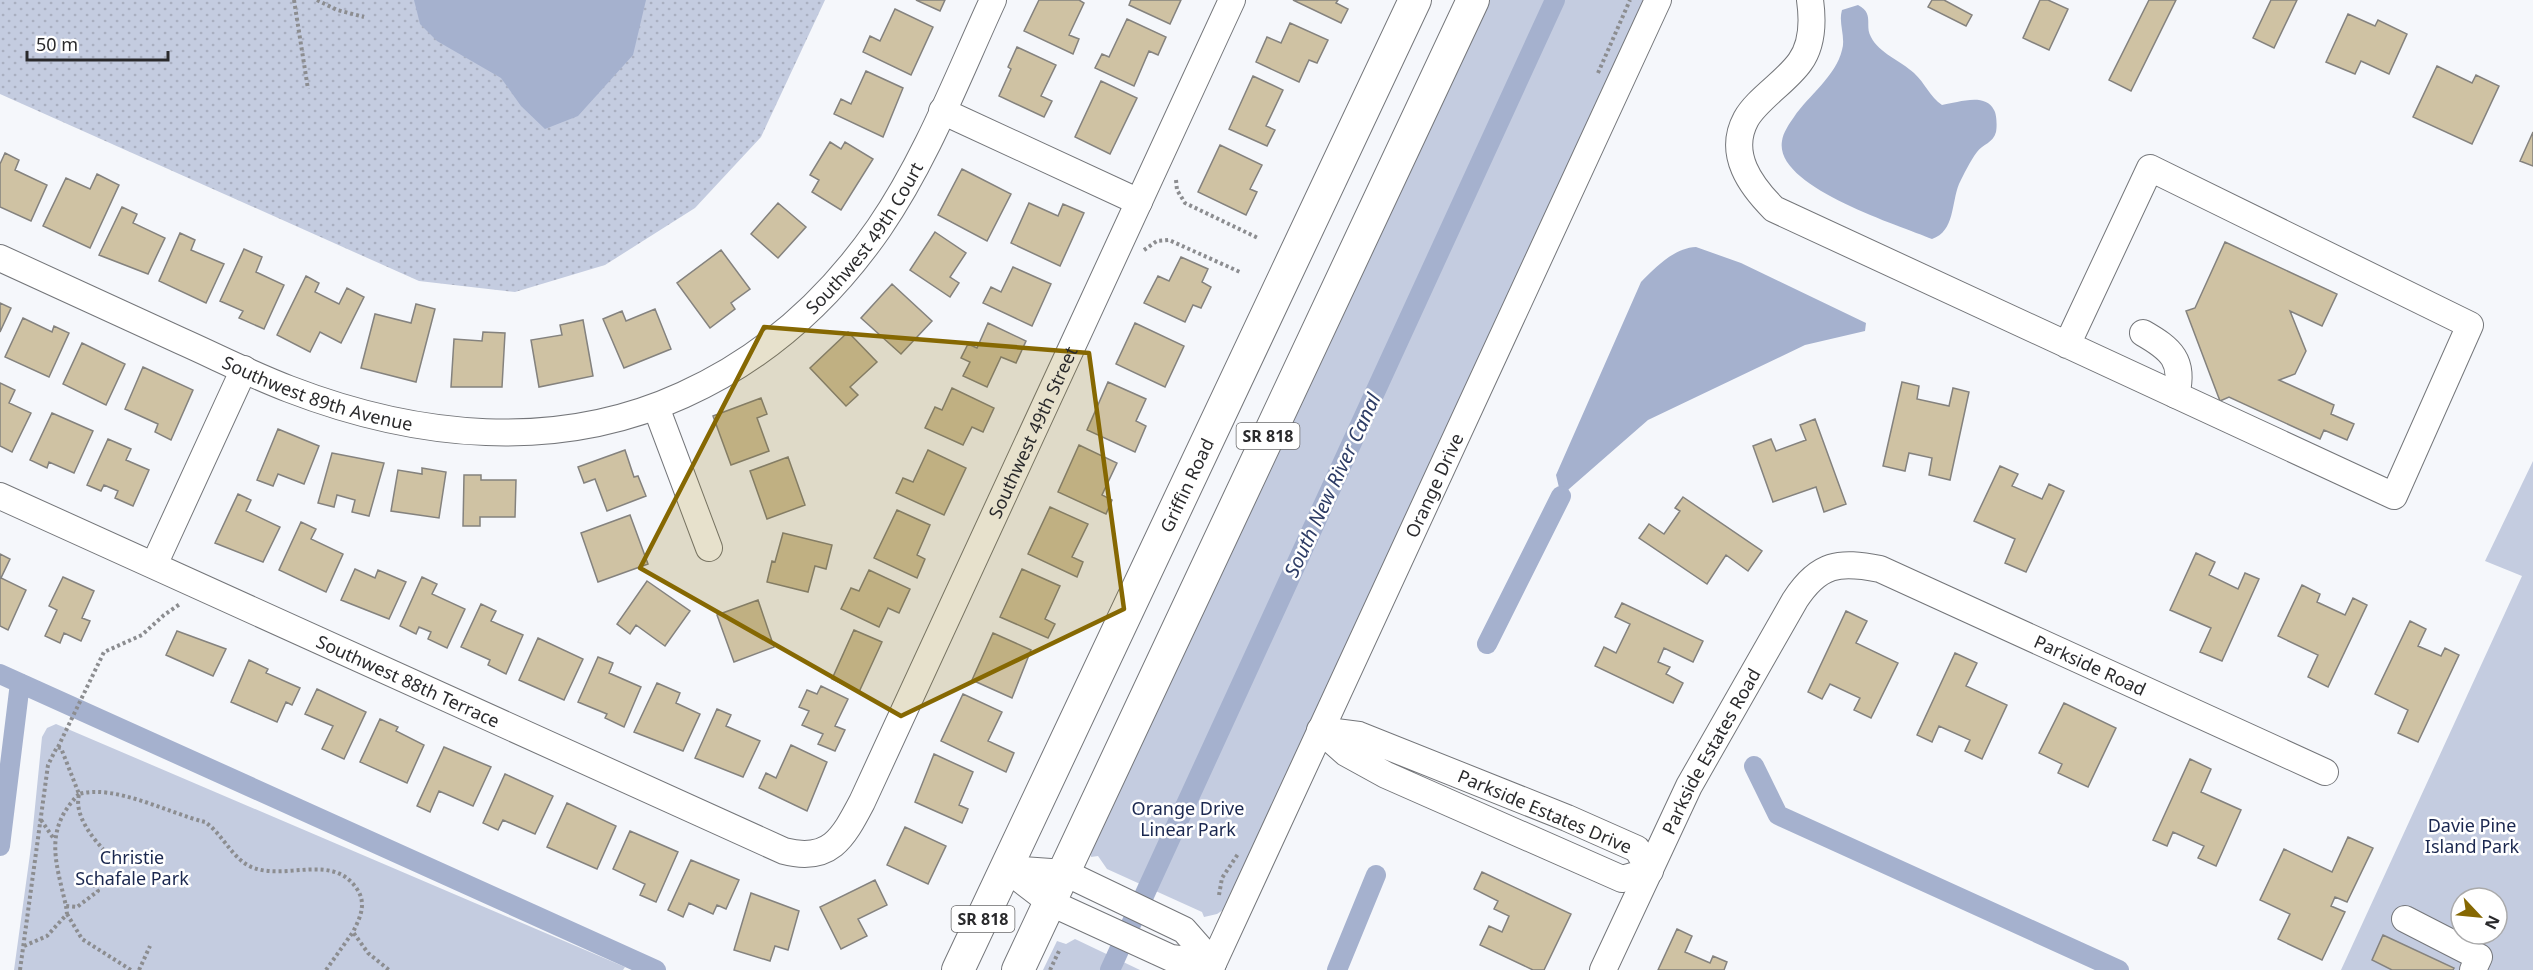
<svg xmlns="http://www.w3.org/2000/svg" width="2533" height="970" font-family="'Noto Sans',sans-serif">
<defs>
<pattern id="grass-dots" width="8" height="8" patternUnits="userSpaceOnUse" patternTransform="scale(1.5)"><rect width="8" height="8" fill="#c4cce0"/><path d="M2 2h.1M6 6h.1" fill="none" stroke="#a9afc0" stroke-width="1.8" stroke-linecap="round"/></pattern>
</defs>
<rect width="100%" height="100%" fill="#f5f7fb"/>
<!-- grass -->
<path fill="url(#grass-dots)" d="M0,0H825L761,137L695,208L605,265L515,292L419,281L0,94Z"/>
<!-- green -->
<path fill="#c4cce0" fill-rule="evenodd" d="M1487,0H1648L1226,908L1217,914L1204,917L1202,912L1107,869L1098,856L1091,857L1090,852Z
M2533,461V970H2341L2522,576L2485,561ZM2461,898H2497V934H2461Z
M56,724L625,967L623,970H14L31,847L42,737L47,728Z
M1075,939L1140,970H1043L1057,941L1066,944Z"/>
<!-- water -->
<path fill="#a5b1ce" d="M414,0H646L633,55L578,116L545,129L521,106L501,78L437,41L420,24Z
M1858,5C1875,14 1864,25 1871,37C1879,53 1901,61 1914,73C1925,83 1930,97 1942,105C1957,103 1985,92 1994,110C1997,115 1997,127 1996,132C1993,143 1983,144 1977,152C1970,161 1964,174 1959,184C1951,204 1955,231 1932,239C1899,225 1774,187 1782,141C1783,133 1789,124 1794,117C1808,96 1836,76 1842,50C1846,37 1838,23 1842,10Z
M1696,247L1741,263L1866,323L1865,331L1805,345L1648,420L1561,496L1556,475L1641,282C1656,267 1674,248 1696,247Z"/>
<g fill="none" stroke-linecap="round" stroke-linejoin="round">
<!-- canal -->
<path stroke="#a5b1ce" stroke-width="20" d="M1487,644L1561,496
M0,674L656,970
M1754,766L1778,815L2119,970
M0,846L20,683
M1110,970L1555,0
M1337,970L1376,875"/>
</g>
<!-- building -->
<path fill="#cfc2a3" stroke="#84827e" stroke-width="1.5" d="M916,0H945L940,11Z
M1039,0H1079L1084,3L1069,35L1079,39L1073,54L1024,31Z
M1131,0H1181L1170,24L1129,5Z
M1293,0H1338L1336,3L1348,9L1341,23Z
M1932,0H1944L1972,15L1966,26L1928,7Z
M2040,0H2048L2068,9L2049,50L2023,38Z
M2149,0H2176L2131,91L2109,80Z
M2271,0H2297L2274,48L2253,38Z
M895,9L933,27L911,75L863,52L870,36L880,41Z
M2348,14L2375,26L2378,20L2407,34L2389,74L2361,61L2355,74L2326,62Z
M1127,19L1166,37L1158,55L1149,51L1134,86L1095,68L1102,54L1109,57Z
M1290,23L1328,40L1317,63L1309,60L1299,82L1256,62L1267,37L1281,43Z
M1017,47L1056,65L1041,96L1052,101L1044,117L999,96L1011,69L1008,67Z
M2437,66L2472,83L2476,75L2499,86L2472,144L2413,117Z
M866,71L903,88L883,137L834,114L841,99L851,104Z
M1253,76L1283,90L1266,126L1275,130L1267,146L1229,129Z
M1101,81L1137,98L1110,154L1075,137Z
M2533,132V166L2520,161Z
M830,142L841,149L845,142L873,159L841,210L812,192L819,180L810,175Z
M1220,145L1262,165L1250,189L1257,192L1246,215L1198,192Z
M5,153L19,160L15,170L47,185L31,221L0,207V164Z
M962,169L1011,194L987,241L938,215Z
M97,174L119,185L90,248L43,226L66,178L90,189Z
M778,203L806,227L778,258L751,234Z
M1029,203L1058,216L1063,204L1084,213L1060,266L1011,243Z
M122,207L137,214L133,223L165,238L148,274L99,255Z
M935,232L966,253L950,277L959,283L950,297L910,270Z
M180,233L195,240L191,250L224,264L206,303L159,281Z
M2225,242L2337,294L2322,326L2290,311L2306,351L2295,374L2279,380L2334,405L2331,414L2354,424L2347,440L2324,430L2320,439L2229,397L2220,401L2186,311L2195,308Z
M244,249L262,257L256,272L284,285L264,329L239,318L243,311L220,301Z
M721,250L750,289L731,303L735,309L710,328L677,283Z
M1181,257L1208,269L1202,282L1211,287L1201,308L1193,305L1185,322L1144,303L1158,276L1169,281Z
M1013,267L1051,284L1032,326L983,303L991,287L1001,292Z
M306,276L319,283L315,292L339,304L347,288L364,297L341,343L320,332L310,352L277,335Z
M892,284L932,321L901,354L861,318Z
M0,303L11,308L0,332Z
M416,304L435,309L416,382L361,368L375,314L411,323Z
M655,309L671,349L624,368L603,319L622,311L626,321Z
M23,318L52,332L54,326L69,333L49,377L5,357Z
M583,320L593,376L539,387L531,340L562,335L560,325Z
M988,323L1026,341L1016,363L1001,357L987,387L963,376L970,362L961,358L968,344L977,348Z
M1135,323L1184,346L1165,387L1116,364Z
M483,332L505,333L502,387H451L454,339L482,341Z
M848,332L877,362L850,387L858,395L846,406L810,368Z
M82,343L125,364L106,405L63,384Z
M143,367L193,390L171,440L155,432L158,424L125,409Z
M1108,382L1146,399L1136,421L1146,426L1135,452L1087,430Z
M1902,382L1919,386L1917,399L1949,406L1953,388L1969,392L1950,480L1929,475L1932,458L1909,453L1905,471L1883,466Z
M0,383L15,390L9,403L31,413L12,452L0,446Z
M952,388L994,408L983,432L972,427L963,445L925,428L935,407L942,410Z
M761,398L767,414L757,418L769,451L731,465L713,416Z
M52,413L93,431L74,473L49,462L47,468L30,460Z
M1815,419L1846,504L1824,512L1816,487L1773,502L1753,446L1771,439L1776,451L1806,440L1800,425Z
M278,429L319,446L304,484L278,474L273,486L257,480Z
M108,439L131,449L126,460L149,470L133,506L115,498L118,491L104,485L101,491L87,485Z
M1079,445L1117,463L1102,495L1112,500L1106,514L1058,492Z
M625,450L634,477L638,476L646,496L607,511L595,479L584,483L578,467Z
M928,450L966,468L944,515L896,493L903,478L913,482Z
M332,453L384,463L369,516L352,512L355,500L337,495L334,507L318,503Z
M788,457L805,505L767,519L750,471Z
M2000,466L2018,474L2012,486L2042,499L2049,484L2064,491L2026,572L2005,563L2015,539L1974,521Z
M422,468L446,472L439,518L391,511L398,470L422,474Z
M464,475H481V480H516L515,517H480V526H463Z
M238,494L251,500L246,511L280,527L263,562L215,543Z
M1683,497L1762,551L1748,571L1726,555L1707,584L1639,538L1649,524L1664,534L1680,511L1675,508Z
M1050,507L1088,524L1072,557L1083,562L1077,577L1028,554Z
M897,510L930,525L917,555L925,559L917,578L874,558Z
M630,515L648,564L598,582L581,533Z
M301,522L316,529L311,539L343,554L326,592L279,570Z
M783,533L832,545L826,569L815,566L808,592L767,582L772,561L775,562Z
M2196,553L2215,562L2209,575L2238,589L2245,573L2259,579L2222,661L2200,652L2211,628L2170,610Z
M0,554L10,559L1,578L26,590L8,630L0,626Z
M355,569L375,578L378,570L406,582L389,619L341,600Z
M1022,569L1060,586L1045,619L1055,624L1048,638L1000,617Z
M869,570L910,589L899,613L888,608L879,627L841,609L851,588L859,591Z
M63,577L94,591L82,618L90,621L81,641L64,633L60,643L45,636L57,610L49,606Z
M422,577L437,584L432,594L465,609L447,648L428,639L431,632L419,627L416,634L400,626Z
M647,581L690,611L665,646L636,625L630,634L617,624Z
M2302,585L2320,594L2317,602L2345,615L2353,598L2367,605L2328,687L2308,677L2318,655L2278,636Z
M758,600L774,647L734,662L717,615Z
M1622,603L1703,641L1693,662L1664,648L1658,662L1670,667L1666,674L1683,683L1673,703L1595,666L1604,647L1616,653L1630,624L1615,617Z
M481,604L496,611L491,621L523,635L506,674L488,665L490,660L461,647Z
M1846,611L1867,621L1856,643L1898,663L1871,718L1854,710L1860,698L1830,684L1822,699L1808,692Z
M2410,621L2426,629L2418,646L2441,656L2445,648L2459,655L2418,742L2398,733L2408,710L2375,694Z
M854,630L882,642L859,692L832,679Z
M177,631L226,649L213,676L166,655Z
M993,633L1031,650L1012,698L972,680Z
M538,638L583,659L564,700L519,680Z
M1955,653L1977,663L1966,686L2007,705L1982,759L1965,751L1970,740L1939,726L1932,742L1917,735Z
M598,657L613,663L609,673L641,687L624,727L605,718L607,714L578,702Z
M249,660L268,669L266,673L300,688L292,705L286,702L277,722L231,702Z
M657,683L680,693L676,703L700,714L683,751L634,732Z
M821,686L848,699L835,726L845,730L835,751L818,744L823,734L802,725L809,711L799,707L807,690L817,694Z
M317,689L366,712L344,759L322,749L333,726L305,714Z
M963,694L1002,712L988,741L1014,753L1006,772L941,741Z
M2064,703L2116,728L2088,787L2058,773L2062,764L2039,753Z
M717,709L731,715L726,726L760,741L743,777L695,758Z
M380,719L398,727L396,731L424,745L407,783L360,762Z
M791,745L827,762L807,811L759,788L766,773L776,778Z
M444,747L491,767L473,806L439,791L430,812L417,806Z
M934,754L973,772L959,805L968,809L962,823L915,802Z
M2190,759L2211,769L2201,792L2241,810L2216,866L2198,858L2204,846L2173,832L2167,846L2153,840Z
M505,774L553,796L535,834L503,820L498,830L483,823Z
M567,803L616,826L597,869L547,847Z
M905,827L946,846L928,884L887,865Z
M630,831L678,852L656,902L640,895L645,884L613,869Z
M2348,837L2373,848L2347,902L2335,897L2331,906L2345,912L2322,960L2278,939L2290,914L2260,900L2284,849L2332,872Z
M691,860L739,880L726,909L717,905L713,914L689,903L683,917L668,910Z
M1482,872L1571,914L1544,970H1533L1480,945L1489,926L1502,932L1509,916L1494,909L1498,901L1474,889Z
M875,880L887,905L858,919L867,936L841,949L820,907Z
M751,893L799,911L788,950L775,946L770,961L734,950Z
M1677,929L1692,936L1685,952L1710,963L1713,956L1727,962L1724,970H1658Z
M2383,935L2454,968L2453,970H2392L2372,960Z"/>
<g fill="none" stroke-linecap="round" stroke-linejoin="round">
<defs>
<g id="minor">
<path d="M1810,0C1813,21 1813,44 1800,62C1786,82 1757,99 1746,119C1727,154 1751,186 1774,209L2394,496L2470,325L2150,168L2067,345"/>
<path d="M942,111L1139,202"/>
<path id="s1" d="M0,258C60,286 121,313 181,341C217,357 252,375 289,389C416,438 556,453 683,395C763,359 829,300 879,228C927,158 958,76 993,0"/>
<path d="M2143,333C2171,349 2185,361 2176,395"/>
<path d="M656,407L709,548"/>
<path id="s2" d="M0,496L784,851C830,863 843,838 862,802L1232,0"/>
<path d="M154,565L244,369"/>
<path d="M1320,730L1359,735L1567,818L1637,849L1650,871L1622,879L1386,775L1346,753Z"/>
<path d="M1007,869L1065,873L1184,930L1213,963"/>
<path d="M1007,869L1051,903L1171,958L1213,963"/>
<path d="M2405,919L2479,957L2473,970"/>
<path id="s3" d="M1210,970L1658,0"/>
<path id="s4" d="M1603,970L1689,786L1795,600C1819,563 1839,561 1880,569L2325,772"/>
</g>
<g id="major">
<path id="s5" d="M958,970L1415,0"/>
<path d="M1018,970L1473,0"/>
</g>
</defs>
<!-- minor casing -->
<use href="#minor" stroke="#74767a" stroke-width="28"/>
<!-- major casing -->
<use href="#major" stroke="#74767a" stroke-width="34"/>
<!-- path -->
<path stroke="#8c8d90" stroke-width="4" stroke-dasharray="3 3" stroke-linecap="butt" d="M294,0L308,89
M317,0L337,10L364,17
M1598,73L1630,0
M1176,180L1177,190L1185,203L1258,238
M1144,250L1157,241L1169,240L1240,272
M58,747L104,652L142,635L164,615L180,604
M79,794C43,830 56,862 66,906L77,907L98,891L92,881
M79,795C74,814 91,836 103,849
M41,820L54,839
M1219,895L1222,878L1238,854
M67,914L82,939L131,970
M24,946L47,936L67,914L66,906
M20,970L48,765L57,747L61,748L79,794C115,784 168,813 205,822C223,834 233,861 254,868C288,880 333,853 357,889C367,904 360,918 353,932
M139,970L150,946
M326,970L353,932L368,953L389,970
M1050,970L1059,951"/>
<!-- minor -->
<use href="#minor" stroke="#fff" stroke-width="26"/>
<!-- major -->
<use href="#major" stroke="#fff" stroke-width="32"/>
</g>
<!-- marked area -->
<path fill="#866802" fill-opacity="0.2" stroke="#866802" stroke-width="4.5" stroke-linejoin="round" d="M764,327L1089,353L1124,609L901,716L640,568Z"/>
<g text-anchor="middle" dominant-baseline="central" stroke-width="5" stroke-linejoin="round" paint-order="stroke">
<!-- shield labels -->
<g fill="#fff" stroke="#6a6a6b" stroke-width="1.5">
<rect x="1236.5" y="423" width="63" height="26" rx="4.5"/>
<rect x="951.5" y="906" width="63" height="26" rx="4.5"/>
</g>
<g font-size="16" font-weight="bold" fill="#2a2a2c">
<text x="1268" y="436">SR 818</text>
<text x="983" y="919">SR 818</text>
</g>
<!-- street labels -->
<g font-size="18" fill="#2a2a2c" stroke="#fff">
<text stroke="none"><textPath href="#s1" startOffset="966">Southwest 49th Court</textPath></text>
<text stroke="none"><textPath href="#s1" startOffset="346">Southwest 89th Avenue</textPath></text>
<text stroke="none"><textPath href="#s2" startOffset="1371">Southwest 49th Street</textPath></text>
<text stroke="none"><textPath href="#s5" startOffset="536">Griffin Road</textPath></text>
<text stroke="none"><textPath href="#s3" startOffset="534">Orange Drive</textPath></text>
<text stroke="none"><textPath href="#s4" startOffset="747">Parkside Road</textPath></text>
<text stroke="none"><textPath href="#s2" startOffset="448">Southwest 88th Terrace</textPath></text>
<text stroke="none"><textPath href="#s4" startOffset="244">Parkside Estates Road</textPath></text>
<text transform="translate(1545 811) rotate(23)">Parkside Estates Drive</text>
</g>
<!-- park labels -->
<g font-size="18" fill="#1a274f" stroke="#fff">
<text x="1188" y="808">Orange Drive<tspan x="1188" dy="21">Linear Park</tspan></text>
<text x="2472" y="825">Davie Pine<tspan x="2472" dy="21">Island Park</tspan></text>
<text x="132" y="857">Christie<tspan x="132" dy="21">Schafale Park</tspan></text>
</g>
<!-- water labels -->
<g font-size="20" font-style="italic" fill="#2d3c65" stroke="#fff">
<text transform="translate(1332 485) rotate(-65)">South New River Canal</text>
</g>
</g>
<!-- north arrow -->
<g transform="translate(2479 916) rotate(116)"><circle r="28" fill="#ffffff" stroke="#aaaaab" stroke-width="1.5"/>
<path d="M0-4.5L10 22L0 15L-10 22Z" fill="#866802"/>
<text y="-9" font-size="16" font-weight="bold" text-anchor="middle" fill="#2a2a2c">N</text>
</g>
<!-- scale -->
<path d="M27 51v9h141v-9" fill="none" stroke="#2a2a2c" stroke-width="3"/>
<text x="36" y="51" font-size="18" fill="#2a2a2c" stroke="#ffffff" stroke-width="4.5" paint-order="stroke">50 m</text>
</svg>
